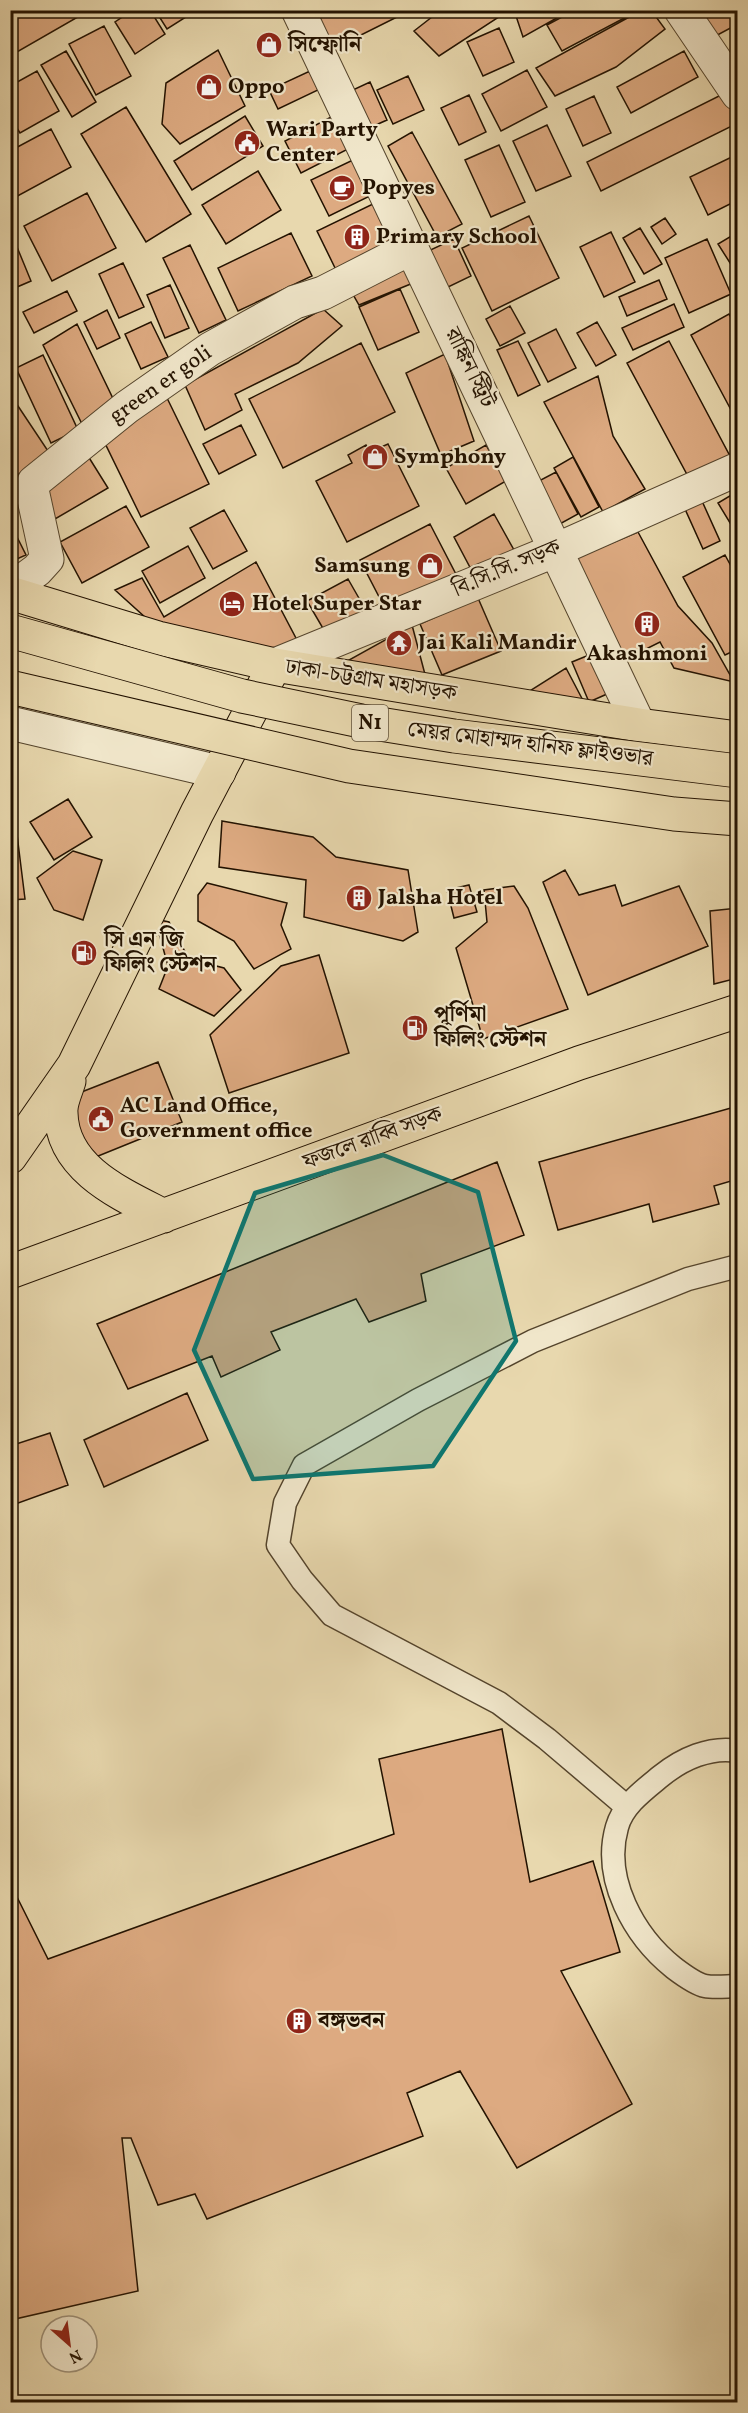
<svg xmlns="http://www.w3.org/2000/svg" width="748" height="2413" font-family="Vollkorn,'Noto Serif Bengali',serif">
<rect width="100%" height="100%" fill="#e8d8ae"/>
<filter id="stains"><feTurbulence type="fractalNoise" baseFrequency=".00333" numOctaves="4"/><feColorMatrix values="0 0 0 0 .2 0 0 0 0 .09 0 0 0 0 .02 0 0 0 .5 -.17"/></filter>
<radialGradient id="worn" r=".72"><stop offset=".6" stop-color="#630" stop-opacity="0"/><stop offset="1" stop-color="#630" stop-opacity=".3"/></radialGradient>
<!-- building -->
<path fill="#ddaa81" stroke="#231200" stroke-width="1.5" d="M10,10H90L10,56Z
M133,10H150L165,34L135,54L115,22Z
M155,10H197L167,29Z
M306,10H411L325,53Z
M441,10H504L505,13L439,56L414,31Z
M514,10H571L523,37Z
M575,10H627L630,15L562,51L547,25Z
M642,10H651L665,29L616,67L555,96L536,68Z
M694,10H738V24L710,39Z
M104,26L131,76L96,95L69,44Z
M499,28L514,62L483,76L467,42Z
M218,50L245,106L180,144L162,124L166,83Z
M66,51L96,102L72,117L41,65Z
M684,51L698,77L631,113L617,87Z
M527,70L547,107L501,131L482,94Z
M37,71L59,111L20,133L10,117V86Z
M310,71L318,90L278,109L269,90Z
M408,76L424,110L393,124L377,90Z
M370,82L387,120L360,132L342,95Z
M723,94L738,123L601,191L587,162Z
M469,95L486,132L459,145L441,108Z
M594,96L611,133L583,146L566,109Z
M126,107L191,214L146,242L81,134Z
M335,115L352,147L301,173L285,141Z
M245,116L263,146L192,190L174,161Z
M547,125L571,176L536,191L513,141Z
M51,129L71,167L12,199L10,151Z
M412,132L462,224L437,237L388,146Z
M499,145L525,202L491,217L465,160Z
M738,154V200L708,215L690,177Z
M355,159L372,195L329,216L311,180Z
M258,171L281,210L226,244L202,205Z
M87,193L116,248L52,281L24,226Z
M377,202L396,244L338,274L317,231Z
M529,216L559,278L492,311L462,248Z
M665,218L676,234L662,244L651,227Z
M640,228L662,264L644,274L623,238Z
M10,230L31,281L10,290Z
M611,232L635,282L604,297L580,247Z
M738,232V263L732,266L718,244Z
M291,233L312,276L238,311L218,268Z
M454,239L471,276L444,289L426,252Z
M707,239L731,294L689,313L665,258Z
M190,245L226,320L199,333L163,258Z
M406,254L418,281L359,305L346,282Z
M123,263L144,307L119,318L99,274Z
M659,280L667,299L627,316L619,297Z
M170,285L189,328L165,338L147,295Z
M400,289L419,332L378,350L359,307Z
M67,291L77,311L34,333L23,312Z
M674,304L684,327L633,350L622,328Z
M510,306L525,333L500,346L486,319Z
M323,309L342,326L298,363L235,394L242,410L205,430L185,385Z
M107,310L120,338L97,349L84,322Z
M729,314L738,330V423L691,335Z
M151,322L168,357L141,369L125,334Z
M597,322L616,355L596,366L577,333Z
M77,324L119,411L84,428L43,345Z
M556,329L576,368L548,382L528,343Z
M518,341L540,385L518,396L497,350Z
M669,341L731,458L690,480L627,363Z
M361,343L395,412L283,468L249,399Z
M445,354L474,441L441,455L406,373Z
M43,355L78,430L51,443L16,368Z
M598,376L613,436L645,489L603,512L544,402Z
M10,394L50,454L10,480Z
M167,398L209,484L141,517L99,431Z
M241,425L256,455L219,474L203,444Z
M388,444L419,506L347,542L316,481L352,463L348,455L366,445L370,452Z
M486,445L506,481L466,504L446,468Z
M88,456L108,488L55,519L36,488Z
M573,457L599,507L581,517L554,468Z
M556,472L578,514L558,525L535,483Z
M738,491V536L718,503Z
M702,501L720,541L703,549L685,509Z
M126,506L149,547L82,583L60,542Z
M224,510L247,551L213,569L190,528Z
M494,514L514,550L473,573L454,537Z
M10,523L26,555L10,562Z
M430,524L460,582L390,618L360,560Z
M638,532L678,606L712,643L734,682L674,668L660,642L616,664L571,560Z
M188,546L205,578L160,603L142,571Z
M725,555L738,579V649L725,655L683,577Z
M256,562L298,642L289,655L156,627L115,590L142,578L164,617Z
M348,579L368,614L328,637L307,601Z
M478,598L501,651L442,675L420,624Z
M412,625L427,682L356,677L349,660Z
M589,655L607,694L589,702L572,662Z
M566,668L588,710L520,697Z
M10,778L25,899L10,900Z
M68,799L92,837L54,860L30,822Z
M222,821L313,837L336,857L408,870L418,932L403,941L304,917L306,880L219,867Z
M73,851L102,860L83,920L54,910L37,878Z
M565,870L579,895L615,885L622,906L679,886L708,946L588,995L543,882Z
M207,883L287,903L281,925L291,949L254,969L234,941L198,921V895Z
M469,885L477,912L454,918L447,890Z
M514,886L528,908L568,1009L483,1039L456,948L487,922L484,890Z
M738,908V978L714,984L710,911Z
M155,919L169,922L189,959L224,968L241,990L214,1016L159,989L168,966Z
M319,955L349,1053L229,1093L210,1035L281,966Z
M158,1062L182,1122L76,1165L51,1104Z
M738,1106V1179L714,1186L719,1204L653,1222L649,1204L558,1230L539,1162Z
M497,1162L524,1235L421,1274L426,1301L369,1322L356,1299L271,1332L280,1350L221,1377L212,1356L128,1389L97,1324Z
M187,1393L208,1440L104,1487L84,1440Z
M50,1433L68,1485L10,1506V1446Z
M502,1729L530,1882L593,1861L620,1952L561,1971L632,2104L517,2168L460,2071L407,2093L423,2136L207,2219L195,2194L158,2205L131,2138H122L138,2291L15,2319L10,2295V1883L48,1959L394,1834L379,1759Z"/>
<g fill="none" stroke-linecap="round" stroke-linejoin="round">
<defs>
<path id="service" d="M738,1751C710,1746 682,1759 661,1776C644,1790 623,1805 617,1827C602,1879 634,1936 674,1968C682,1974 695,1984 705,1986C715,1988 728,1986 738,1986
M627,1807L547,1739L499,1703L332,1615L302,1580L278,1545L285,1503L304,1465L418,1400L533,1341L688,1279L738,1266"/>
<path id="minor" d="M298,10L639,725
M681,10L738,94
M10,590L37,570L47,559L32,490L34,482L127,407L210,349L295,302L323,293L411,248
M275,665L556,550L738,469"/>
<path id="tertiary" d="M10,723L219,772"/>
<path id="primary" d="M10,593L158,638L275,665L639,725L738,738
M69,1081C66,1091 60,1103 61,1113C62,1169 121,1194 164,1216
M10,1157L74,1065L197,813L270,674
M10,1272L579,1063L738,1011"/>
</defs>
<!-- service casing -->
<use href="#service" stroke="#54442c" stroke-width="25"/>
<!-- minor casing -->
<use href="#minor" stroke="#54442c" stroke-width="35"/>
<!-- tertiary casing -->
<use href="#tertiary" stroke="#54442c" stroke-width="35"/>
<!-- primary casing -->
<use href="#primary" stroke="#231200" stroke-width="35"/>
<!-- service -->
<use href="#service" stroke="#f0e6ca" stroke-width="22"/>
<!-- minor -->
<use href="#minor" stroke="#f0e6ca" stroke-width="33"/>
<!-- tertiary -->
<use href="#tertiary" stroke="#f0e6ca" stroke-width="33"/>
<!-- primary -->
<use href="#primary" stroke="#e8d8ae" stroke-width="33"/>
<defs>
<path id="motorway-bridge" d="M10,631L242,696L361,721L454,736L738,771
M10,687L349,766L674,814L738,819"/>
</defs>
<!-- motorway-bridge casing -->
<use href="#motorway-bridge" stroke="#231200" stroke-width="35" stroke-linecap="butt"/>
<!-- motorway-bridge -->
<use href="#motorway-bridge" stroke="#e8d8ae" stroke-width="33"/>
</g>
<!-- marked area -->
<path fill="#0f766e" fill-opacity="0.2" stroke="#0f766e" stroke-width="4.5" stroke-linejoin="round" d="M383,1155L478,1192L516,1341L433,1466L253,1479L194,1350L255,1193Z"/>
<!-- icons -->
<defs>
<symbol id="shop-disc" viewBox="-11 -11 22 22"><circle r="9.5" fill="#8f2418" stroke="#f0e6ca"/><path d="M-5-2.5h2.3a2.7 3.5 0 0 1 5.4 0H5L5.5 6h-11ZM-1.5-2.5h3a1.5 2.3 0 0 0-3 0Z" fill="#fff"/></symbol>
<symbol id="civic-disc" viewBox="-11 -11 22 22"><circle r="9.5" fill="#8f2418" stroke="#f0e6ca"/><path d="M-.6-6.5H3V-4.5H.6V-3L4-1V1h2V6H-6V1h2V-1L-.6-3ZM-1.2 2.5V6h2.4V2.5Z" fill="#fff"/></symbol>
<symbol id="cafe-disc" viewBox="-11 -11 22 22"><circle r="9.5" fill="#8f2418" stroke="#f0e6ca"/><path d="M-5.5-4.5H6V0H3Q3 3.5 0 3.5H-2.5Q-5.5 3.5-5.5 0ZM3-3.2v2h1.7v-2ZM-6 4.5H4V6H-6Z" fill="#fff"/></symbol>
<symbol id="building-disc" viewBox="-11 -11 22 22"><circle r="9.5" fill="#8f2418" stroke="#f0e6ca"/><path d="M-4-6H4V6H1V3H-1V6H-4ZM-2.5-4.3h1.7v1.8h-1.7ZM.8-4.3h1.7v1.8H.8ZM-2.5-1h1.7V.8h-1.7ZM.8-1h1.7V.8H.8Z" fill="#fff"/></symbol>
<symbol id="hotel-disc" viewBox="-11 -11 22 22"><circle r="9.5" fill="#8f2418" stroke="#f0e6ca"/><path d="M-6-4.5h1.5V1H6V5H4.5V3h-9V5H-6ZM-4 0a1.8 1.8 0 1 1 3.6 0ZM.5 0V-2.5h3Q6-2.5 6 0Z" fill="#fff"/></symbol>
<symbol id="temple-disc" viewBox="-11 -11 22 22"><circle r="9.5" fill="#8f2418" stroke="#f0e6ca"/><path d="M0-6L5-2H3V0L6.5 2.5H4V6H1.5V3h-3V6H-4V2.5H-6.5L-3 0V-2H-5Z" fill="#fff"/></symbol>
<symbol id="fuel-disc" viewBox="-11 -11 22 22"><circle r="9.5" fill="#8f2418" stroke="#f0e6ca"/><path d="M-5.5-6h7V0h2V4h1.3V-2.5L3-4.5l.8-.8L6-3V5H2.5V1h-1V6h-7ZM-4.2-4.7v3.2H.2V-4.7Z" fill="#fff"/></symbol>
</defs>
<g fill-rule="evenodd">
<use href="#shop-disc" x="254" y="30" width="30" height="30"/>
<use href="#shop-disc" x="194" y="72" width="30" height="30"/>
<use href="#civic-disc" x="232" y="128" width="30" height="30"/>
<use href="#cafe-disc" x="327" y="173" width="30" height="30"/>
<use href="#building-disc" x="342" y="222" width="30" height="30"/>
<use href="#shop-disc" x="360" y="442" width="30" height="30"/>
<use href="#shop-disc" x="415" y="551" width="30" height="30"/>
<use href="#hotel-disc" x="217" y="589" width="30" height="30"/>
<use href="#building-disc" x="632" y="609" width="30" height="30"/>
<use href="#temple-disc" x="384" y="628" width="30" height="30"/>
<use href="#building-disc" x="344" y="883" width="30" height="30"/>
<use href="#fuel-disc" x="69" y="938" width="30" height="30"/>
<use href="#fuel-disc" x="400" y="1013" width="30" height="30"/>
<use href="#civic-disc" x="86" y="1104" width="30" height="30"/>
<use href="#building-disc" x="284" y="2006" width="30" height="30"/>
</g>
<g text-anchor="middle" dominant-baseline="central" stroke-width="4.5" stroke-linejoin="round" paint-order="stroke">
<!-- shield labels -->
<rect fill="#f0e6ca" stroke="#60523d" stroke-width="1.5" x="352" y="705" width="36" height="36" rx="4.5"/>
<g font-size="21" font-weight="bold" fill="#231200">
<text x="370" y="723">N1</text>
</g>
<!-- poi labels -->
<g font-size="22" font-weight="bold" fill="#231200" stroke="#f0e6ca" text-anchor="start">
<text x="288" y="45">সিম্ফোনি</text>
<text x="228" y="87">Oppo</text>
<text x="266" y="130">Wari Party<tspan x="266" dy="25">Center</tspan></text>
<text x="362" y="188">Popyes</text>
<text x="376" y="237">Primary School</text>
<text x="394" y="457">Symphony</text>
<text x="410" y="566" text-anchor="end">Samsung</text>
<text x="252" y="604">Hotel Super Star</text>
<text x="418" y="643">Jai Kali Mandir</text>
<text x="647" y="654" text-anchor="middle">Akashmoni</text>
<text x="378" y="898">Jalsha Hotel</text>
<text x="104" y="940">সি এন জি<tspan x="104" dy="25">ফিলিং স্টেশন</tspan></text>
<text x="434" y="1015">পূর্ণিমা<tspan x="434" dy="25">ফিলিং স্টেশন</tspan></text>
<text x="120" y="1106">AC Land Office,<tspan x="120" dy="25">Government office</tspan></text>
<text x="318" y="2021">বঙ্গভবন</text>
</g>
<!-- street labels -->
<g font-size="22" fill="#231200" stroke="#f0e6ca">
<text transform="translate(469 368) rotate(64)">রাঙ্কিন স্ট্রিট</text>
<text transform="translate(161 385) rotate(-35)">green er goli</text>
<text transform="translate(507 569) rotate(-23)">বি.সি.সি. সড়ক</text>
<text transform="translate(371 681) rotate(9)">ঢাকা-চট্টগ্রাম মহাসড়ক</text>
<text transform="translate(530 745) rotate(7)">মেয়র মোহাম্মদ হানিফ ফ্লাইওভার</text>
<text transform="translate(373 1139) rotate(-20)">ফজলে রাব্বি সড়ক</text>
</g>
</g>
<!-- margin -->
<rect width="748" height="2413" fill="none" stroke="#e8d8ae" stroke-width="36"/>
<rect x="12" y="12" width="724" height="2389" fill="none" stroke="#231200" stroke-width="3"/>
<rect x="18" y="18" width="712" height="2377" fill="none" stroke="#231200" stroke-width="1.5"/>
<!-- north arrow -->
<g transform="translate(69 2344) rotate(152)"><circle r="28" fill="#f0e6ca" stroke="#9e9179" stroke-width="1.5"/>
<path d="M0-4.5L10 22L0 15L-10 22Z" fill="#8f2418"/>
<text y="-9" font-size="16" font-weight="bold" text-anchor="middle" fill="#231200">N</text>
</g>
<rect width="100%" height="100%" filter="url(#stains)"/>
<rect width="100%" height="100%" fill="url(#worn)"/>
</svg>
